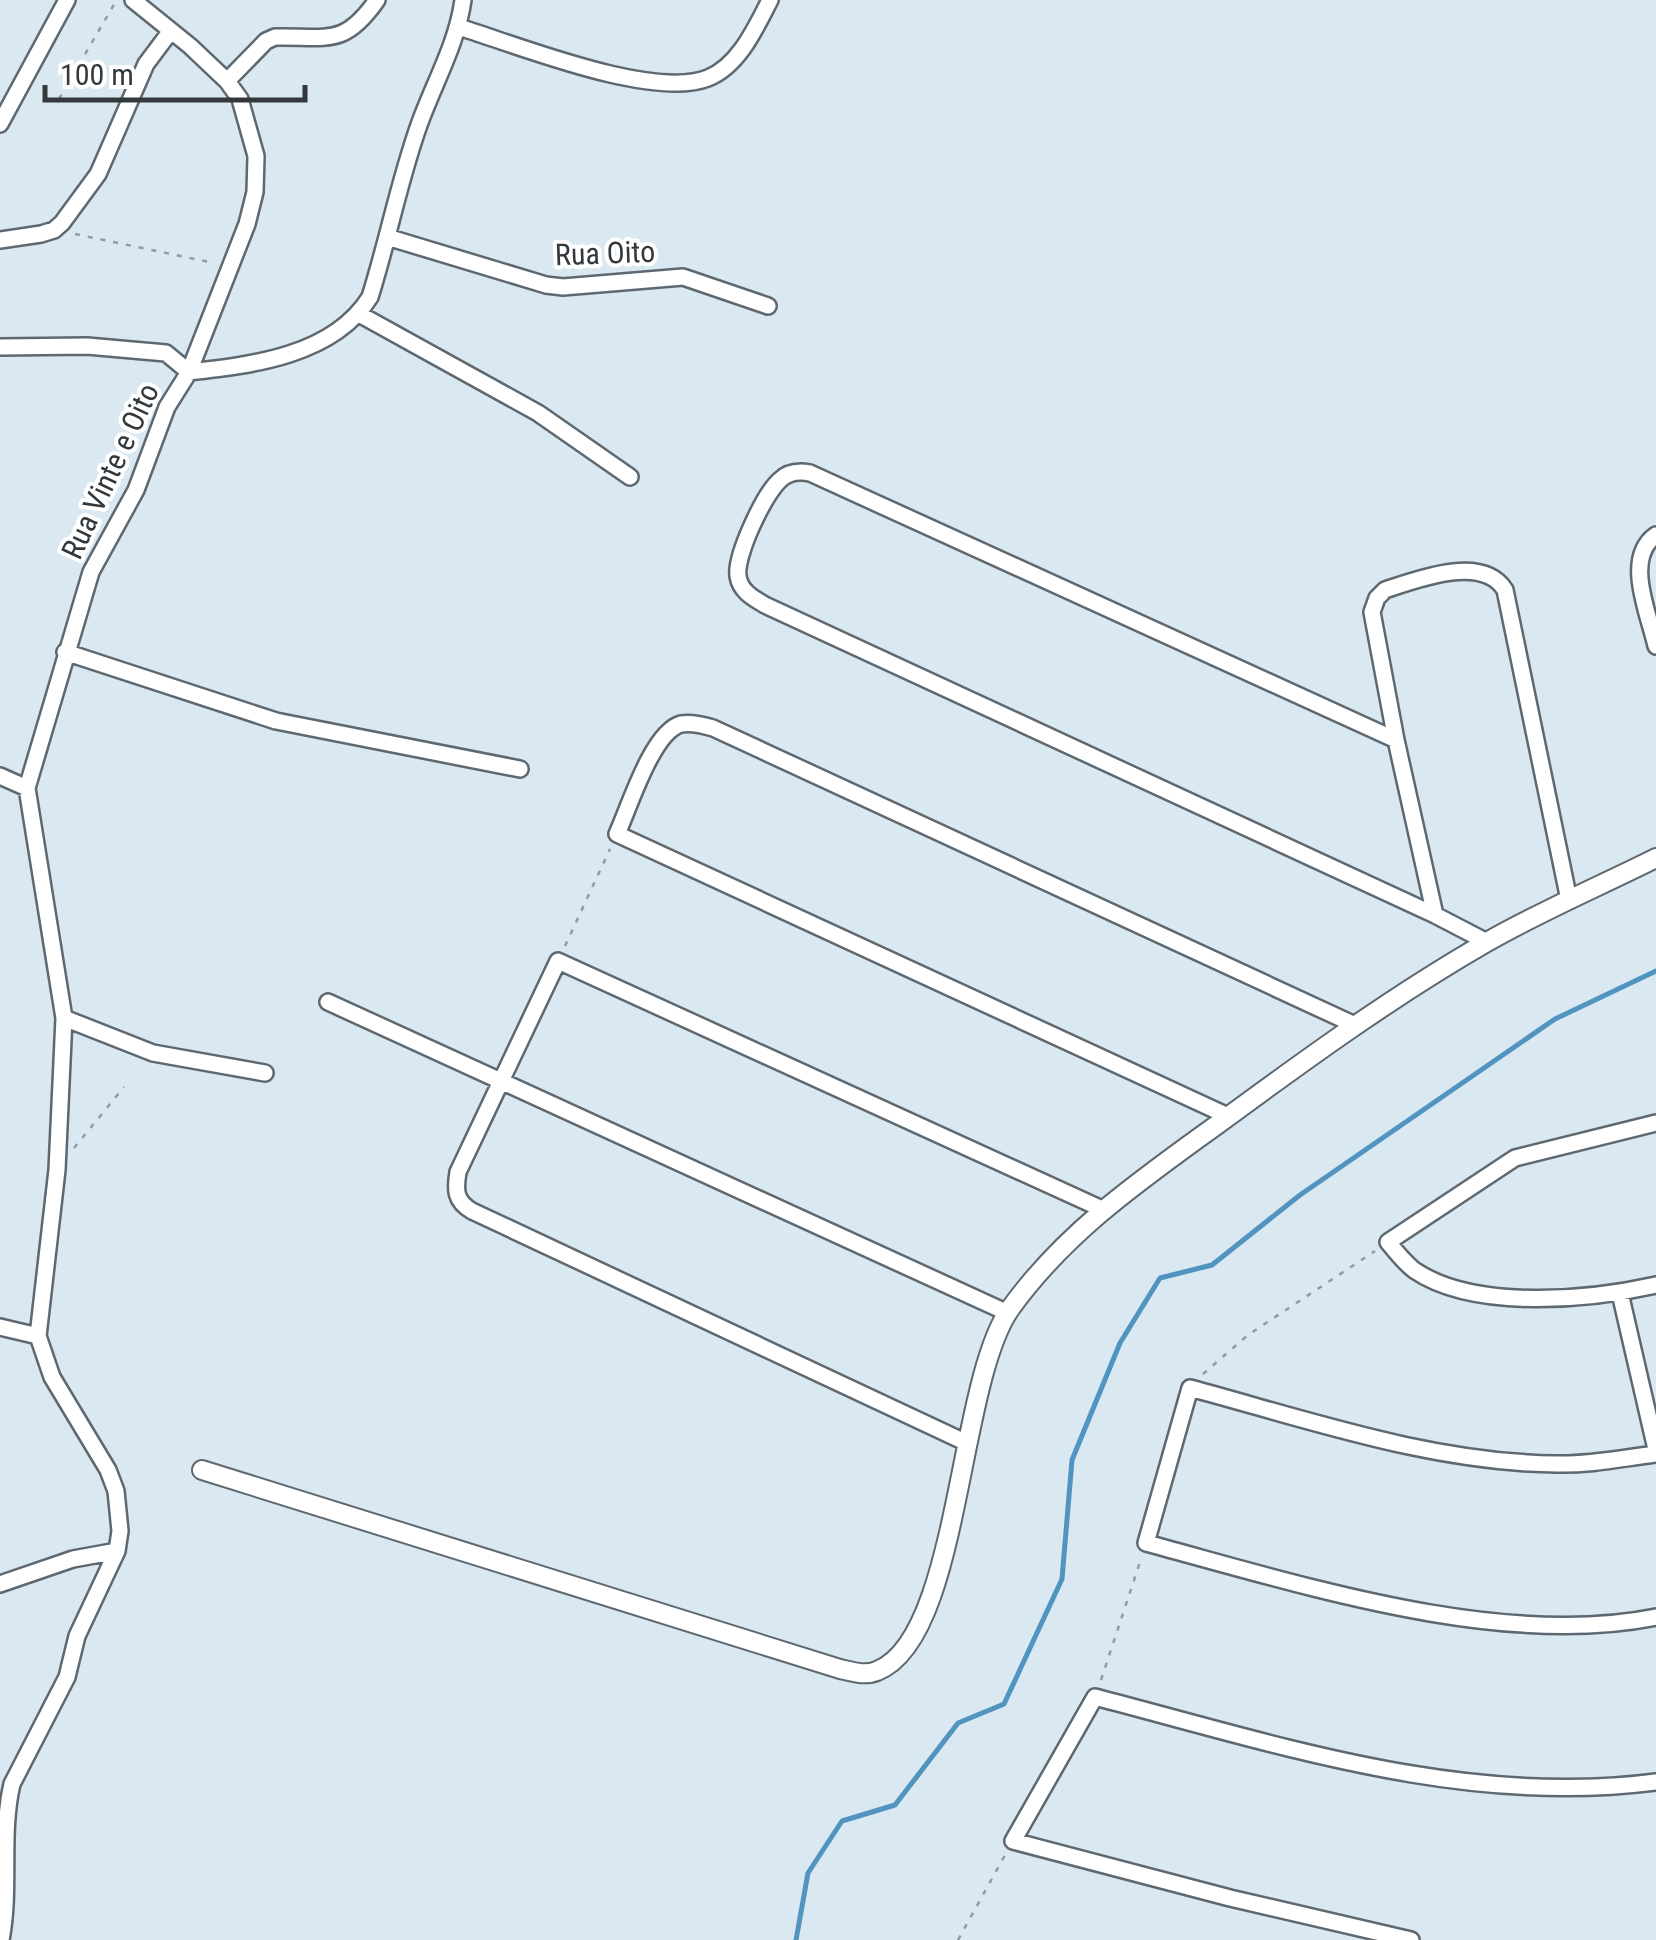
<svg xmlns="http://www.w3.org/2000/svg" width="1656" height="1940" font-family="'Roboto Condensed',sans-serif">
<rect width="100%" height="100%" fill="#dae8f2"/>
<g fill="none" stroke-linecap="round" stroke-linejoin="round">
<!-- stream -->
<path stroke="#5194c0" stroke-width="5" d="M796,1940L808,1873L842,1821L895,1805L958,1723L1004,1704L1062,1579L1072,1460L1120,1343L1160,1278L1212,1265L1300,1195L1555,1019L1656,971"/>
<defs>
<path id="minor" d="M459,27C517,45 653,100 708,78C739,66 756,27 770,0
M227,81L266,41L275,37C329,36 344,47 377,0
M0,124L67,0
M387,237L546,285L563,287L683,277L768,306
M0,240L41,234L54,230L62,223L98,174L146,64L170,32
M359,314L538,413L630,477
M0,347L87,346L166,353L189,372C252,365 333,356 370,297C388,240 399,181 419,125C434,83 457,44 463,0
M1656,535C1623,558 1649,614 1656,646
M65,652L276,721L520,769
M1396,740L810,473C799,471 788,472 780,480C764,494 735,556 738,576C740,591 753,598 765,605L1435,915L1487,942
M0,776L27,788
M1435,915L1396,740L1372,612L1377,598L1385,590C1418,579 1483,554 1505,590L1569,900
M328,1002L1008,1313
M64,1018L153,1053L265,1073
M1228,1116L617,834C629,808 652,732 681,724C692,722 703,725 713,728L1355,1025
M1656,1123L1515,1158L1388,1242C1396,1252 1404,1262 1414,1270C1474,1311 1589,1300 1656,1285
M1620,1293L1656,1449
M0,1327L38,1336
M967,1443L472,1211C455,1201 455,1190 458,1172L558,961L1102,1209
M1656,1454C1623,1458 1590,1465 1557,1464C1433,1463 1309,1420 1190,1388L1146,1543C1300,1584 1498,1649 1656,1617
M0,1584L73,1559L117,1551
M1,1940C11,1888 0,1835 12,1784L67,1677L77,1636L117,1551L120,1531L116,1491L108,1470L52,1377L38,1336L57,1170L64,1018L27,788L91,572L136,490L167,407L189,372L247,224L255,192L256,156L240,99L227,81L190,46L133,0
M1411,1940L1230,1898L1013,1841L1095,1697C1279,1745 1464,1807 1656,1782"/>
<path id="tertiary" d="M202,1470L840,1669C853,1672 865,1676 877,1671C960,1639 957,1385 1010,1309C1065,1232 1142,1179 1218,1124C1305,1060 1393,996 1487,942C1541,911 1600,886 1656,858"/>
</defs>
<!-- minor casing -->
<use href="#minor" stroke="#5d6871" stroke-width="20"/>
<!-- tertiary casing -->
<use href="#tertiary" stroke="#5d6871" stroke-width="22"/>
<!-- path -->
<path stroke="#919ba3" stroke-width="2.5" stroke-dasharray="5 8" stroke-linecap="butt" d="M59,99L116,1
M75,234L214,263
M565,946L610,849
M74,1148L124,1087
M1203,1374L1248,1335L1375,1251
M1101,1680L1141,1559
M958,1940L1005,1855"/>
<!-- minor -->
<use href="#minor" stroke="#fff" stroke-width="15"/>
<!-- tertiary -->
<use href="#tertiary" stroke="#fff" stroke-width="18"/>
</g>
<g text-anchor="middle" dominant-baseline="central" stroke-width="8" stroke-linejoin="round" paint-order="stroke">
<!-- street labels -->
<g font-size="30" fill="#33383c" stroke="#fff">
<text transform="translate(605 253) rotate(-2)">Rua Oito</text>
<text transform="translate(110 471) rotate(-65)">Rua Vinte e Oito</text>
</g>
</g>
<!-- scale -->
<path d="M45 85v15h260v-15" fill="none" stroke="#33383c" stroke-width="5"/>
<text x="60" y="85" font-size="30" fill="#33383c" stroke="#ffffff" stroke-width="8" paint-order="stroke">100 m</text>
</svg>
